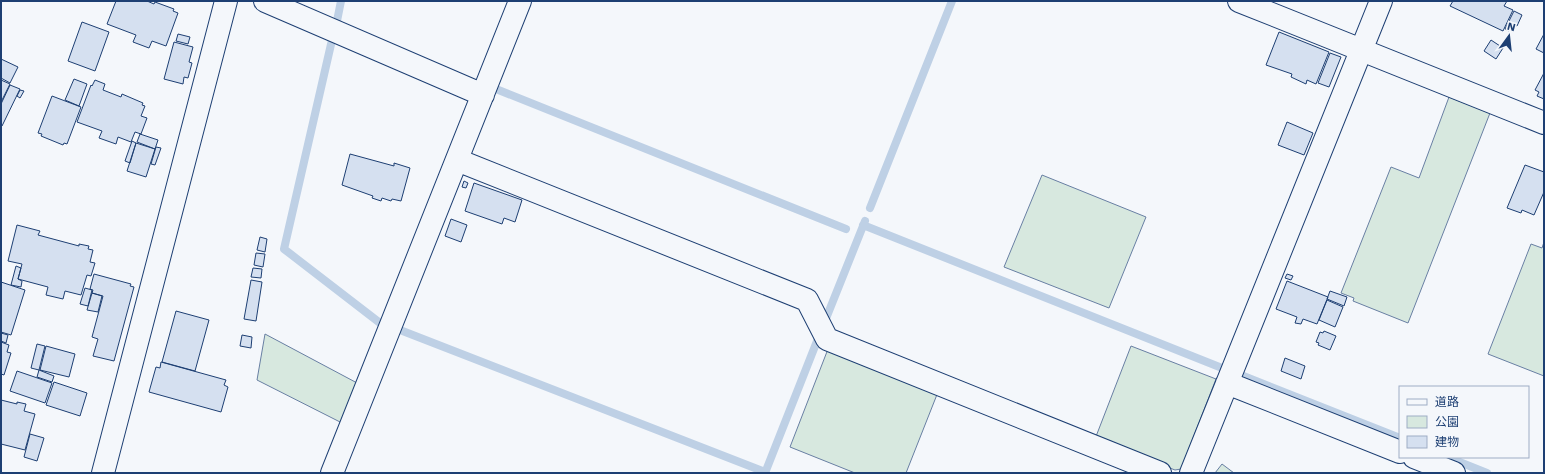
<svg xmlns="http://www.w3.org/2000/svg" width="1545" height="474" font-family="'Work Sans','Noto Sans JP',sans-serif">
<rect width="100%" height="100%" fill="#f4f7fb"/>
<!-- green -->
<path fill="#d7e8df" stroke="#687fa3" d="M1449,97L1490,113L1408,323L1353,301L1354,298L1341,293L1391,167L1419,178Z
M1042,175L1146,217L1109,308L1004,267Z
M1544,242V376L1488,354L1531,244L1542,248Z
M265,334L359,384L344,424L257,380Z
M1131,346L1216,379L1181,469L1175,470L1095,439Z
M828,349L938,392L906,473H855L790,447Z
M1222,464L1234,473H1215Z"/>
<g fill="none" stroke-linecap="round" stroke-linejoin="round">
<!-- stream -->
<path stroke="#bed0e5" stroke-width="8" d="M336,26L341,1
M332,40L284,249L380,323
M496,89L846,229
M870,208L952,1
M863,225L1222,368
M825,321L865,221
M400,330L765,472
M1241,375L1400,438
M1447,457L1487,473
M765,473L819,336"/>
</g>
<!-- building -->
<path fill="#d5e0f0" stroke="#1d3f73" d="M116,1H147L154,4L155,2L174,9L173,11L178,13L166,46L152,41L149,48L133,42L136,35L107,24Z
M1453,1H1507L1504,6L1513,10L1503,31L1450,6Z
M1514,11L1522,15L1517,26L1513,24L1509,31L1505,29Z
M82,22L109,32L95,71L68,61Z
M1279,32L1329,52L1316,84L1307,80L1306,84L1291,77L1292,74L1266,65Z
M178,34L190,37L188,44L176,41Z
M1544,34V53L1536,49Z
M1491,40L1503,48L1496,59L1484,51Z
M174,42L193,47L189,62L192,63L188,78L184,77L183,84L164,79Z
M1330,53L1341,57L1329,87L1318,83Z
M1,59L18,67L10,83L1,78Z
M1544,73V99L1537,96L1539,92L1535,90Z
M74,79L87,84L79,106L65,100Z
M1,80L10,84L1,102Z
M95,80L105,84L103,90L121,97L122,94L143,103L142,105L145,106L141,116L147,118L141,134L135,132L131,142L118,137L116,144L99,138L102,131L77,122L91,85L92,86Z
M10,85L20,89L2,126L1,125V104Z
M20,90L24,91L20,98L17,96Z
M52,96L81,107L67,144L64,143L63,145L41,136L42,134L38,133Z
M1287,122L1313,133L1304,155L1278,145Z
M140,134L158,140L155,149L137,142Z
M132,141L136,143L130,163L125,161Z
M136,143L155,149L146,177L127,171Z
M156,147L161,148L155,165L151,164Z
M350,154L394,166V163L410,168L401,201L392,199L391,201L382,198L381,201L372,198L373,196L342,185Z
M1525,165L1544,172V192L1534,215L1522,210L1521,213L1507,208Z
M464,181L468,183L466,188L462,187Z
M474,183L522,200L515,222L504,218L502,224L465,211Z
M451,219L467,225L461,242L445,236Z
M17,225L40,231L38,235L79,246V244L89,246L88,249L93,250L90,262L95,263L91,276L87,275L81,295L65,291L63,299L46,295L48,287L18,279L22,264L8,261Z
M260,237L267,239L265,252L257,250Z
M256,253L265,254L263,267L254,265Z
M16,266L21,268L18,279L22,281L21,287L11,285Z
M253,268L262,269L261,278L251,277Z
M94,274L131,284L130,286L134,287L114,361L93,356L98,339L92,337L103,296L92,293L93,290L90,289Z
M1287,274L1293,276L1291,280L1285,278Z
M251,280L262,282L256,321L244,319Z
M1287,281L1328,297L1317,324L1303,319L1301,324L1295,323L1297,317L1276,309Z
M1,282L25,290L11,335L1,332Z
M85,288L92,290L88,306L80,304Z
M1330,291L1347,297L1344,306L1327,299Z
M92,293L102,296L98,312L87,310Z
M1327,300L1343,307L1335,327L1319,320Z
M176,311L209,320L195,371L162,362Z
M1324,331L1336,336L1330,350L1318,345L1319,343L1316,342L1320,332L1323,333Z
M1,333L8,335L6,343L1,341Z
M242,335L252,337L251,348L240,346Z
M1,342L9,345L7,352L11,353L4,375L1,374Z
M37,344L45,346L39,370L31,368Z
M46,346L75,354L69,377L40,370Z
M1285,358L1305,366L1301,379L1281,371Z
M161,362L226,380L224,385L228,387L221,412L149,392L156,367L160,368Z
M39,370L54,376L52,382L37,377Z
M17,371L52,383L45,403L10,391Z
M54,382L87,393L80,416L46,405Z
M1,400L17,404V402L26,404L24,411L35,414L25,450L1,444Z
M30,434L44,438L37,461L24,457Z"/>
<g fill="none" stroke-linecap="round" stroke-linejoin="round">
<defs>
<path id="minor" d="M265,1L483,95
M1239,1L1544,123
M457,160L807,300L827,339L1160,473
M1227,383L1400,452
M1414,457L1454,473
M103,473L226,1
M332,473L520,1
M1191,473L1381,1"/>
</defs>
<!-- minor casing -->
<use href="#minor" stroke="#1d3f73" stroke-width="24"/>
<!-- minor -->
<use href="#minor" stroke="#f4f7fb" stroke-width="22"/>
</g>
<!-- border -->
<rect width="1545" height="474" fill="none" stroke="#1d3f73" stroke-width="4"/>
<!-- legend -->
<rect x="1399" y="386" width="130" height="72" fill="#f4f7fb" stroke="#9eadc5"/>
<rect x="1407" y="399" width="20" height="6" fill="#f4f7fb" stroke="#9eadc5"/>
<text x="1435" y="406" font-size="12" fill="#1d3f73">道路</text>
<rect x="1407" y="416" width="20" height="12" fill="#d7e8df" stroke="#9eadc5"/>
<text x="1435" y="426" font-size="12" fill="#1d3f73">公園</text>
<rect x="1407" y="436" width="20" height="12" fill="#d5e0f0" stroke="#9eadc5"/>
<text x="1435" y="446" font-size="12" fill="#1d3f73">建物</text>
<!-- north arrow -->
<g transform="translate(1509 36) rotate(15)" stroke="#f4f7fb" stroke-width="3" paint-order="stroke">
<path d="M0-3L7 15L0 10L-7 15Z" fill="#1d3f73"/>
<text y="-6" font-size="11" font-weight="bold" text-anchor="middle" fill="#1d3f73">N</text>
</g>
</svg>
